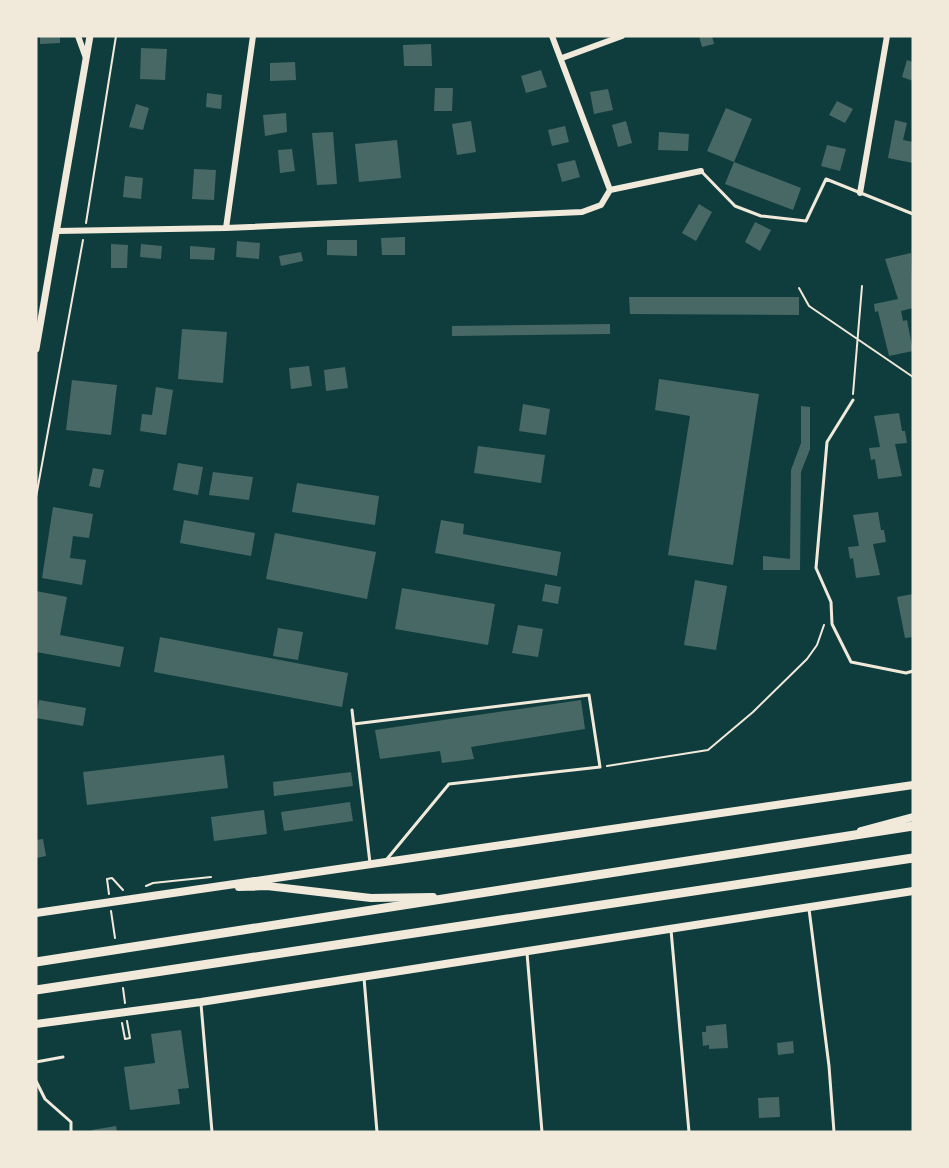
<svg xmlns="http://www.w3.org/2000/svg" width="949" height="1168" font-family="'Sofia Sans Condensed',sans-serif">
<rect width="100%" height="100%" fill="#0f3d3e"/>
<!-- building -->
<path fill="#486865" d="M40,36H60V43L40,44Z
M699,36H712L714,44L702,47Z
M431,44L432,66H404L403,45Z
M141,48L167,49L165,80L140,79Z
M907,60L913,62V81L902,77Z
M295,62L296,80L270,81V63Z
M541,70L547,87L526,93L521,76Z
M435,88H453L452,111H434Z
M608,89L613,110L594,114L590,92Z
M207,93L222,95L221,109L206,107Z
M837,101L853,109L845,123L829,115Z
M136,104L149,108L143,130L129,127Z
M726,108L752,119L734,162L707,151Z
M286,113L287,132L265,136L263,115Z
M895,120L907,123L903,140L913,142V163L888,158Z
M471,121L476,152L457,155L452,124Z
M626,121L632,143L618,147L612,125Z
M565,126L569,142L552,146L548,130Z
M333,132L337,184L317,185L312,133Z
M659,132L689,134L688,151L658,150Z
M397,140L401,178L359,182L355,144Z
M827,145L846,149L840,171L821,166Z
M292,149L295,171L280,173L278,150Z
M575,160L580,177L562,182L557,164Z
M734,162L801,188L793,210L725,184Z
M194,169L216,170L214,200L192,199Z
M125,176L143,178L141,199L123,197Z
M699,204L712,212L696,241L682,233Z
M755,222L771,230L760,251L745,242Z
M405,237V255H382L381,238Z
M327,240H357V256L327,255Z
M237,241L260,243L259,259L236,257Z
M111,244L128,245L127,268H111Z
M141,244L162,246L161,259L140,257Z
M190,246L215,248L214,260L190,259Z
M301,252L303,261L281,266L279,256Z
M911,253L913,308L901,311L903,321L907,320L913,351L889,356L878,311L875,312L874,304L898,299L885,259Z
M629,297H799V315L630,314Z
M610,324V334L452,336V326Z
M182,329L227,332L223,383L178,379Z
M309,366L312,386L291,389L289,368Z
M345,367L348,388L326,391L324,370Z
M659,379L759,394L733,565L668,555L690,416L655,410Z
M72,380L117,385L111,435L66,430Z
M156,387L173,390L166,435L140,431L142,414L152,415Z
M523,404L550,409L546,435L519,431Z
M801,406L810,407V449L801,472L800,570H763V556L790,559L791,470L801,443Z
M899,413L902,431H905L907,443L895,444L902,476L878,479L875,459L871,460L869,448L880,447L874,416Z
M478,446L545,455L541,483L474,473Z
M178,463L203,467L198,495L173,490Z
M93,468L104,470L100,488L89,486Z
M213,472L253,477L249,500L209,495Z
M297,483L379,496L375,525L292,512Z
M53,507L93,514L89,538L73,536L70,558L86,560L82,585L42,578Z
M878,512L881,530H884L886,542L873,544L880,575L856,578L853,558L850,559L848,547L859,546L853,515Z
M184,520L255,533L251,556L180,543Z
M441,520L464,524L463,534L561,552L557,576L435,553Z
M275,533L376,552L367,599L266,579Z
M695,580L727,586L716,650L684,645Z
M545,584L561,587L558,604L542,601Z
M402,588L495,604L488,645L395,629Z
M36,591L67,597L60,635L124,647L120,667L36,652Z
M913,594V637L905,638L897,597Z
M518,625L543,629L538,657L512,653Z
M278,628L303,632L298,660L273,656Z
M160,637L348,673L342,707L154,672Z
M39,700L86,708L83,726L36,718Z
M581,700L585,729L471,747L474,759L442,763L440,751L380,759L375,730Z
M224,755L228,788L87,805L83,772Z
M351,772L353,786L274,796L273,782Z
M350,802L353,821L284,831L281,812Z
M264,810L267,834L214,841L211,817Z
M43,839L46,856L36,858V840Z
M726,1024L728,1048L709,1049V1045L703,1046L702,1032H706V1026Z
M181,1030L189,1088L178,1089L180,1104L130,1110L124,1067L155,1063L151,1034Z
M793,1041L794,1053L778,1055L777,1043Z
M779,1097L780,1117L759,1118L758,1098Z
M116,1126L117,1132H92V1130Z"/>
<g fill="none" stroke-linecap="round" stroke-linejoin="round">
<!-- path -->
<path stroke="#f1e9da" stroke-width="2" d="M86,223L116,36
M799,288L809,306L913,377
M853,394L862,286
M36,497L83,240
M607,766L708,750L753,712L807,659L817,645L824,625
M146,886L153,883L211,877
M109,894L107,879L112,878L123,890
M111,911L115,938
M123,988L125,1003
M122,1023L125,1039L130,1038L127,1021"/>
<!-- service -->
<path stroke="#f1e9da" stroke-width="3" d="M701,171L735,206L761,216L806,221L826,179L913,214
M853,400L827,442L816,568L831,602L832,624L851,662L906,673L913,671
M352,710L370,863
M354,724L589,695L600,767L449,784L387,859
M809,909L829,1066L834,1132
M671,930L689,1132
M527,953L542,1132
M364,978L377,1132
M201,1004L212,1132
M36,1062L63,1057
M36,1081L45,1099L71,1122V1132"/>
<!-- minor -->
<path stroke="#f1e9da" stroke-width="6" d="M78,36L86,58
M552,36L610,190
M562,58L622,36
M860,193L887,36
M226,228L253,36
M57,231L226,228L582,212L601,205L610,190L701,171"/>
<!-- tertiary -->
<path stroke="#f1e9da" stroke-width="7" d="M36,349L90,36"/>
<!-- secondary -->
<path stroke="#f1e9da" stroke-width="8" d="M861,831L913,817
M239,887L267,886L371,898L433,897
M36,913L913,785
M36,1024L201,1002L913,891"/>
<!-- trunk -->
<path stroke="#f1e9da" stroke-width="9" d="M36,962L913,826
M36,990L913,858"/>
</g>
<!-- border -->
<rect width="949" height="1168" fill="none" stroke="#f1e9da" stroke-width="75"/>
</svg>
